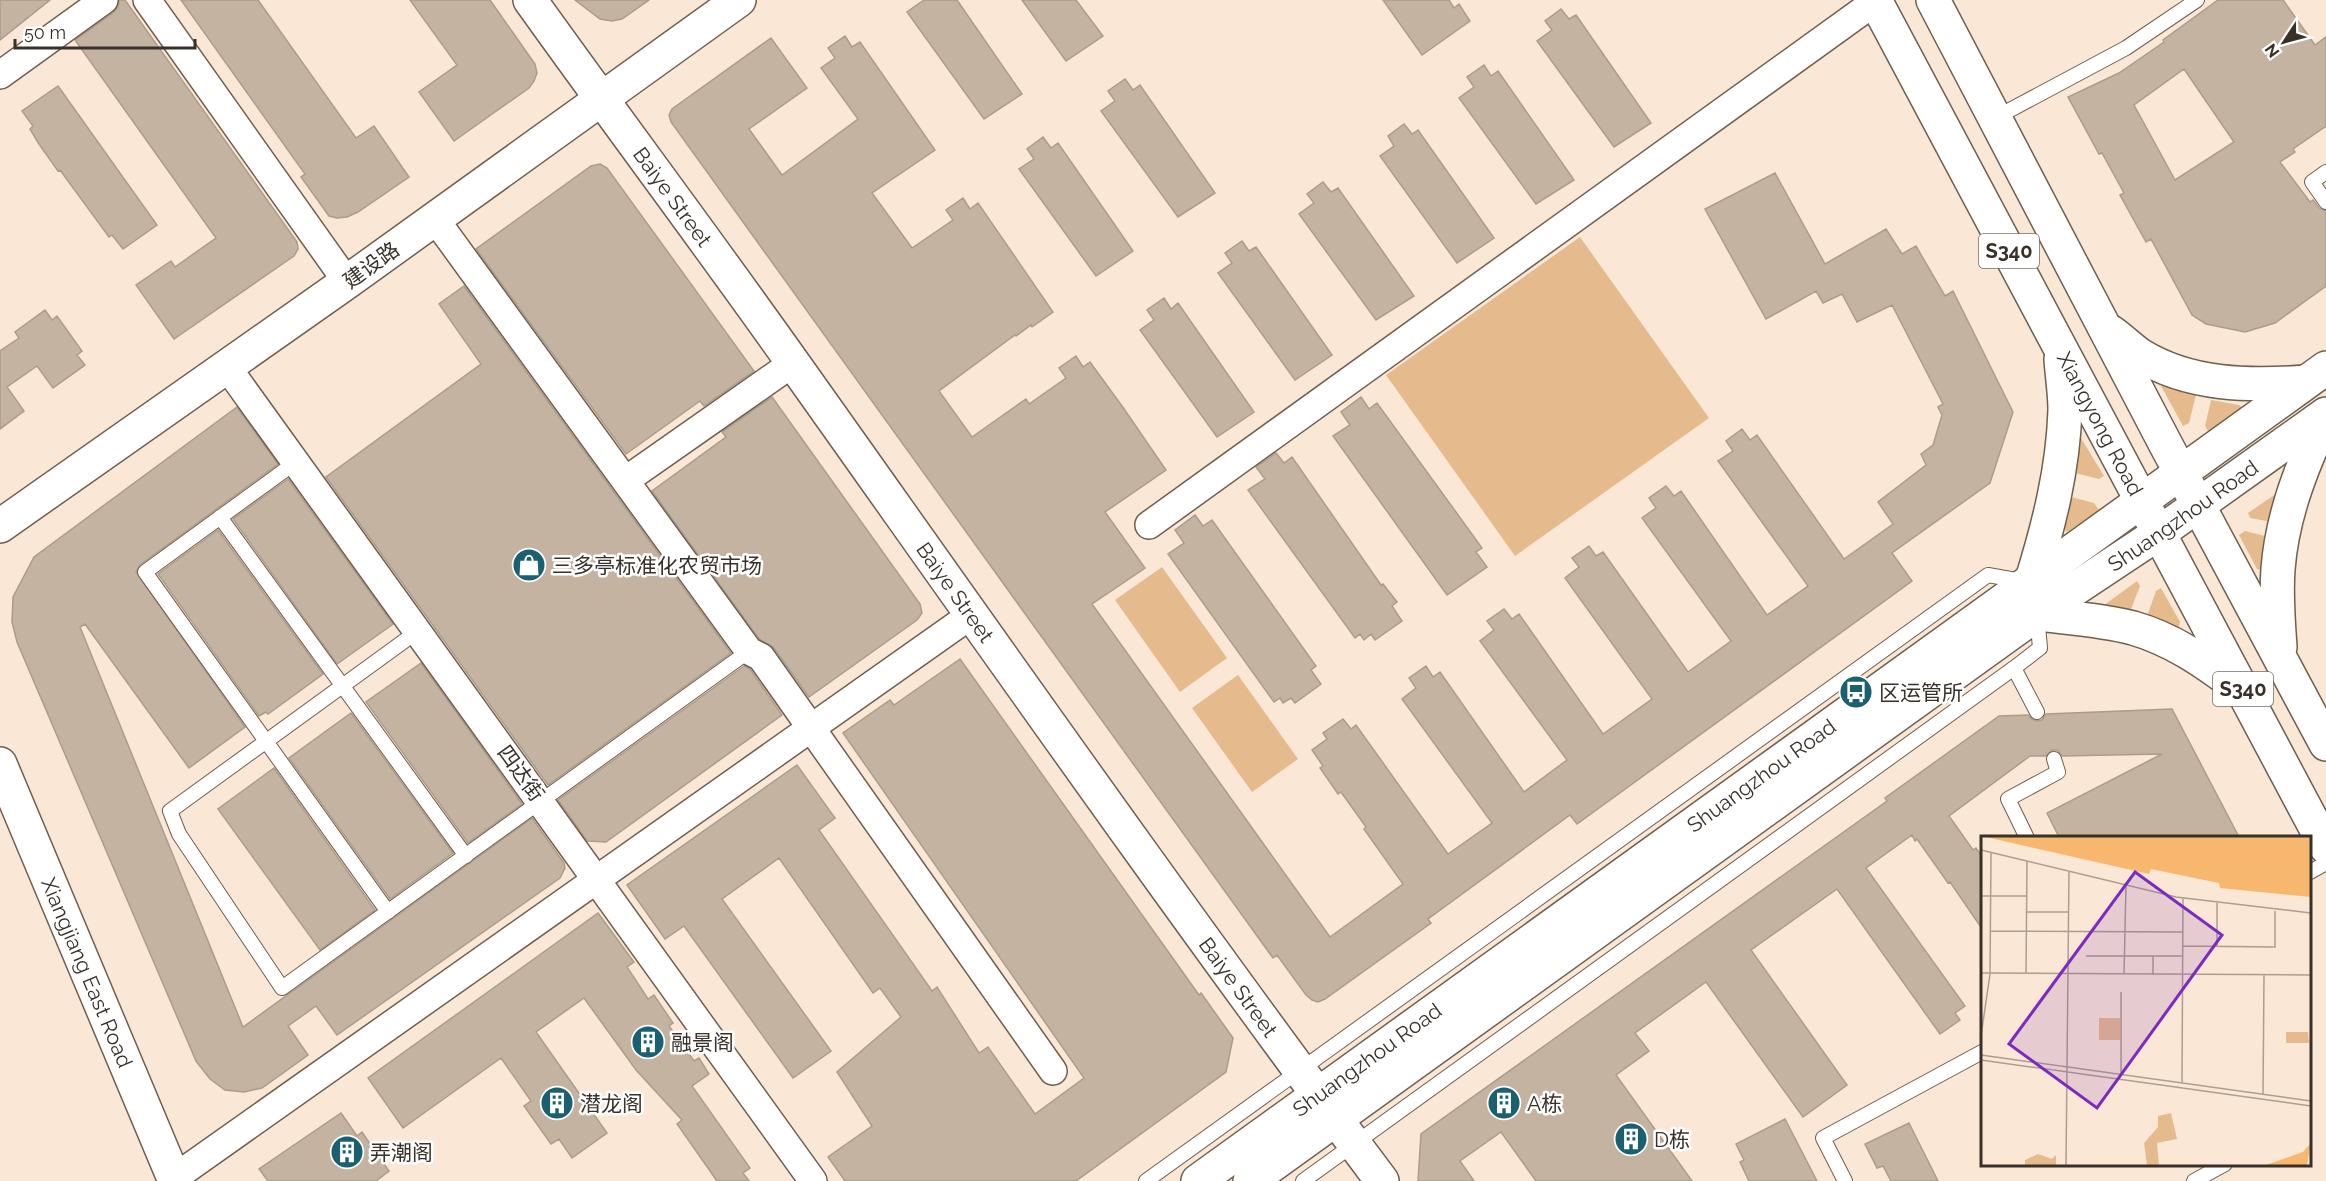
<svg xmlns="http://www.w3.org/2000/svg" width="2326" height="1181" font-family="Raleway,'Noto Sans SC',sans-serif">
<rect width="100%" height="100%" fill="#fae7d5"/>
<!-- green -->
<path fill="#e5bb8e" d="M1580,237L1709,418L1515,556L1386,375Z
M2162,382L2196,395L2189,423L2183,426L2161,386Z
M2211,400L2239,405L2242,407V412L2210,434L2205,426Z
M2077,437L2081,438L2104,476L2099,479L2075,473Z
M2280,491L2272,522L2250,518L2248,513Z
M2071,497L2094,503L2099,510L2067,532L2063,528Z
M2245,531L2269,537L2262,570L2257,569L2239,535Z
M1162,567L1227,658L1180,692L1115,600Z
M2137,581L2140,586L2130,612L2100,608Z
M2161,588L2180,622L2179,627L2176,629L2146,619L2156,591Z
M1238,675L1298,759L1252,792L1192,708Z"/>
<!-- building -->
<path fill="#c5b3a2" stroke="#ad9c8a" stroke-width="1.5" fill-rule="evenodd" d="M0,0H50L0,40Z
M119,0H125L297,242L298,249L294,256L174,339L136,285L171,261L175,267L216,238L75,40L113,13L118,7Z
M181,0H258L356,138L374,126L409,177L358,212L347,217L337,218L329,216L301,177L305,174Z
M410,0H490L535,64L537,73L534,81L529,88L454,141L419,92L457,65Z
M575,0H649L622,19L612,21L600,19Z
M924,0H957L1022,94L984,119L907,12Z
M1022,0H1076L1103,36L1066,61Z
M1383,0H1449L1454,8L1459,4L1470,21L1422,55Z
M2218,0H2283L2315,45L2326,37V126L2293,149L2295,152L2280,162L2310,202L2313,200L2319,208L2326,211V286L2275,323L2245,332L2206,324L2192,315L2151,239L2146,242L2120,195L2124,193L2102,153L2099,154L2068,97L2119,73L2164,42L2163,40ZM2184,69L2234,142L2175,180L2134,105Z
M1561,9L1569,19L1576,15L1651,123L1614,147L1537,41L1552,30L1545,21Z
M845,36L852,47L860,42L935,150L872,193L912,248L953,220L946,210L963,198L970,209L978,203L1053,312L1032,327L1031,325L1016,336L1015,335L939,391L972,437L1026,399L1029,404L1066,378L1059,368L1076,356L1083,367L1090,362L1122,406L1166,470L1105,512L1145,568L1092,604L1330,937L1403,884L1364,829L1366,827L1341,792L1338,794L1320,768L1323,766L1312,750L1327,739L1323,733L1343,719L1351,729L1356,725L1448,854L1492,823L1402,699L1416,688L1409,678L1426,666L1433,677L1440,672L1524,792L1567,760L1480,641L1494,630L1487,621L1504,609L1512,619L1519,614L1603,734L1652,699L1565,578L1579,567L1572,558L1589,546L1596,556L1603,552L1688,672L1731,641L1642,518L1656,508L1649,498L1666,486L1674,496L1681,491L1767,615L1808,586L1718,461L1733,451L1726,441L1742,429L1750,440L1757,435L1844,559L1893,524L1878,502L1926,465L1921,454L1933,445L1942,415L1938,407L1943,404L1892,305L1857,322L1842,294L1823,303L1816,291L1766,319L1705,209L1775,173L1825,264L1886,229L1902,254L1916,246L1945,296L1953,291L2013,412L1990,483L1892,553L1912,581L1577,824L1570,815L1428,919L1431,923L1325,999L1318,1002L1312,1000L1306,995L1277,955L1273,958L671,122L669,115L672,109L771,38L807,88L749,129L782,175L858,119L821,68L835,58L828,48Z
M1484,65L1491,76L1498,71L1574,180L1536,204L1459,98L1474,87L1467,77Z
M1125,79L1133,90L1140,85L1215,193L1178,217L1101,111L1115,101L1108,91Z
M58,86L157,225L123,249L112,235L109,237L60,170L58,171L39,144L30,129L33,126L22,111Z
M1404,124L1412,134L1418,130L1494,238L1457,263L1380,156L1394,146L1388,136Z
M1043,137L1051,148L1058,143L1133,251L1096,276L1019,169L1034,159L1027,149Z
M600,164L607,168L754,371L704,406L700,401L626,454L476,249L591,166Z
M1323,182L1331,192L1338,188L1414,296L1376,320L1299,214L1314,203L1307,194Z
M1242,241L1249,251L1256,247L1332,355L1295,380L1218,273L1232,263L1225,253Z
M464,286L731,653L548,785L326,477L481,364L439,304Z
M1164,298L1171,309L1178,303L1254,412L1217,437L1140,330L1154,320L1147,310Z
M45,310L52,320L57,316L82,351L77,355L85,365L53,388L37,366L7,387L24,411L0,429V351L19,338L15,332Z
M772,397L920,604L922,613L917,620L809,697L774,648L759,639L652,491L726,437L722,432Z
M1361,397L1369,409L1377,403L1482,548L1476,552L1487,567L1447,595L1333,436L1350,425L1341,412Z
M237,407L278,464L140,565L136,572L245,727L189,768L85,624L80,627L243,1027L532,818L564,863L565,868L560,878L337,1035L316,1006L288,1026L308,1055L262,1088L244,1092L225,1090L210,1079L196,1061L17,642L12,622L13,597L34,557Z
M1276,453L1284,463L1292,457L1381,585L1383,584L1397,602L1392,606L1402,621L1375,640L1371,634L1364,640L1360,634L1355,638L1248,490L1265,479L1256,467Z
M288,479L393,624L337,664L233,519Z
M1195,515L1203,526L1212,520L1316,666L1311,670L1321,684L1295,703L1291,698L1283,703L1280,698L1274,702L1168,554L1184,543L1175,530Z
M218,530L323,674L268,714L266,712L259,716L158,574Z
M960,659L1199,995L1201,993L1233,1038L1226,1072L1076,1181H845L828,1157L872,1126L837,1072L901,1017L880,988L873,993L779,858L722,899L831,1051L793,1078L684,926L665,939L627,885L797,765L835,818L819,830L932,991L937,987L979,1053L988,1047L1035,1114L1084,1078L843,733L890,700L894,705Z
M421,663L522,804L468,843L366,702Z
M744,666L750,669L782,715L606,842L587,841L558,800Z
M2172,709L2239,837H2059L2047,813L2162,754L2062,756L2057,750H2052L2046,756H2030L1949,816L1973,850L1976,848L1983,858V930L1950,882L1948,883L1917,839L1915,841L1912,835L1866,868L1965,1006L1955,1013L1960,1020L1940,1034L1837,889L1751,950L1847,1085L1803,1117L1706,982L1635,1033L1649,1051L1616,1075L1692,1181H1536L1501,1132L1460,1161L1474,1181H1418L1421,1134L1887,801L1885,798L1999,716L2028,715L2032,719L2037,721L2042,720L2046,714Z
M351,713L453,853L390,899L289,758Z
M274,768L375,910L320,950L218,809Z
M598,913L634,962L627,967L648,999L654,995L673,1023L669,1026L694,1061L699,1058L709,1074L692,1086L750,1168L743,1173L749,1181H717L677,1124L682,1120L636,1070L584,998L536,1032L607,1133L572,1158L559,1139L551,1144L524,1106L531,1101L501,1058L403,1128L368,1078Z
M341,1113L357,1136L362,1132L389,1171L376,1181H268L259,1169Z
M1785,1119L1817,1181H1749L1740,1162L1744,1160L1736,1144Z
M1909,1123L1938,1181H1891L1883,1166L1877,1168L1865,1144Z"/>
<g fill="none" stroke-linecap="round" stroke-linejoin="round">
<defs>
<path id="service" d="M1995,118L2126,48L2197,0
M2326,172L2312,182L2326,202
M296,462L145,572L388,912
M220,517L466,856
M418,631L170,811L179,834L282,988L749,651
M2014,668L2037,712
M2027,838L2008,799L2058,772L2054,759
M2310,872L2326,863
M1146,1181L1988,575L2022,581
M1303,1181L2014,668L2040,648L2037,615
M1845,1181L1823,1138L1982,1052
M2194,1181L2225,1164"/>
<path id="minor" d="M147,0L347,282
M0,75L104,0
M435,219L749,651L761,657L1053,1071
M227,367L813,1181
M626,480L793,363
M1149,525L1876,1
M174,1178L971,615"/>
<g id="tertiary">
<path id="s1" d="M530,0C618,123 709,244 796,367C990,640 1182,914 1382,1181"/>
<path d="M0,526L347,282L739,0"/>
</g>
<g id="secondary">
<path id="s2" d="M0,764L175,1181"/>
<path id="s3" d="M1198,1181L2326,368"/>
<path id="s4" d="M1250,1181L2037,614L2159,533L2326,414"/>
</g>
<g id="primary">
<path id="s5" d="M1875,0L2326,847"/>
<path d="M1933,0L2166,445L2326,744"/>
<path d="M2111,332C2121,339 2130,348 2140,355C2190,386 2250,386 2306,382"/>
<path d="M2031,583C2049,525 2063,470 2065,410C2065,393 2062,375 2061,359"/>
<path d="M2037,614C2068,618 2102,620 2133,628C2172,639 2205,662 2237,686"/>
<path d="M2280,647C2278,621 2276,595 2278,569C2282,515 2303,463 2326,415"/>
</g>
</defs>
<!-- service casing -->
<use href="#service" stroke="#6e5f4f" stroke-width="16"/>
<!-- minor casing -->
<use href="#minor" stroke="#6e5f4f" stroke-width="30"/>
<!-- tertiary casing -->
<use href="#tertiary" stroke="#6e5f4f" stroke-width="36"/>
<!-- secondary casing -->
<use href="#secondary" stroke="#6e5f4f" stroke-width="36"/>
<!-- primary casing -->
<use href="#primary" stroke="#6e5f4f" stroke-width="36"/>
<!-- service -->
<use href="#service" stroke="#fff" stroke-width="14"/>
<!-- minor -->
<use href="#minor" stroke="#fff" stroke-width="27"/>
<!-- tertiary -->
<use href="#tertiary" stroke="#fff" stroke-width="33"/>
<!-- secondary -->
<use href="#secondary" stroke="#fff" stroke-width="33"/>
<!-- primary -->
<use href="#primary" stroke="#fff" stroke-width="33"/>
</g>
<!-- icons -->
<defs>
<symbol id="shop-disc" viewBox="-11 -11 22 22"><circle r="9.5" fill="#1a6071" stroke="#fff"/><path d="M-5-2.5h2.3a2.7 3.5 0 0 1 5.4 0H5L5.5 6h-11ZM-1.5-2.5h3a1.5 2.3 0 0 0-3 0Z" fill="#fff"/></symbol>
<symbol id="bus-disc" viewBox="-11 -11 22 22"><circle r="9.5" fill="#1a6071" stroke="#fff"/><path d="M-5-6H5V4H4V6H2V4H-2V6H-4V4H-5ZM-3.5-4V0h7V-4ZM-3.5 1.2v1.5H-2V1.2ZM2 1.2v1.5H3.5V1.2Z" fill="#fff"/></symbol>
<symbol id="building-disc" viewBox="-11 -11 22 22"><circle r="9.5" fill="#1a6071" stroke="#fff"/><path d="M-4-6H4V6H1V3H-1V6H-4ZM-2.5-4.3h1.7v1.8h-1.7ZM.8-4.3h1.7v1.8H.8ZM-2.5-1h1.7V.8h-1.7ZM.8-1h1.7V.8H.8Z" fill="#fff"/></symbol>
</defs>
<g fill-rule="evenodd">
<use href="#shop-disc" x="510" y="546" width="38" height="38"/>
<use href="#bus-disc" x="1837" y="673" width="38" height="38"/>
<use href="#building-disc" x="629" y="1023" width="38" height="38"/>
<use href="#building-disc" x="538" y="1084" width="38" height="38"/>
<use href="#building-disc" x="1485" y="1084" width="38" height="38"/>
<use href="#building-disc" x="1612" y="1120" width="38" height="38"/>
<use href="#building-disc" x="328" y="1133" width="38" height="38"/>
</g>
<g text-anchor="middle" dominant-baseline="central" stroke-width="5" stroke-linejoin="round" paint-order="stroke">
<!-- shield labels -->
<g fill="#fff" stroke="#746f6a" stroke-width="1.5">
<rect x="1979" y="234" width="60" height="34" rx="4.5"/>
<rect x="2213" y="672" width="60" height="34" rx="4.5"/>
</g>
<g font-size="20" font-weight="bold" fill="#38312a">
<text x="2009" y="251">S340</text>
<text x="2243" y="689">S340</text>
</g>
<!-- street labels -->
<g font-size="21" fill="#38312a" stroke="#fff">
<text stroke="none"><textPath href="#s1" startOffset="243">Baiye Street</textPath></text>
<text transform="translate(371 265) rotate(-36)">建设路</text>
<text stroke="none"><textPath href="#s5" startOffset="480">Xiangyong Road</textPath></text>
<text stroke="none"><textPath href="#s4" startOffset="1146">Shuangzhou Road</textPath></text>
<text stroke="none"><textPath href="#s1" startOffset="729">Baiye Street</textPath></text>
<text transform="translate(521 773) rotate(54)">四达街</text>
<text stroke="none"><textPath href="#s3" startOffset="694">Shuangzhou Road</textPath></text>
<text stroke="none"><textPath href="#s2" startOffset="226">Xiangjiang East Road</textPath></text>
<text stroke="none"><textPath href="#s1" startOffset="1215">Baiye Street</textPath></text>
<text stroke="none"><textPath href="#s3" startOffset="208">Shuangzhou Road</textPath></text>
</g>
<!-- poi labels -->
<g font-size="21" fill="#38312a" stroke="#fff" text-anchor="start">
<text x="552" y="565">三多亭标准化农贸市场</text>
<text x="1879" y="692">区运管所</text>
<text x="671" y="1042">融景阁</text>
<text x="580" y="1103">潜龙阁</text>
<text x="1527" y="1103">A栋</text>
<text x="1654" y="1139">D栋</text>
<text x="370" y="1152">弄潮阁</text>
</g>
</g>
<!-- overview -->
<g transform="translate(1981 836)">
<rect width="330" height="330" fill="#fae7d5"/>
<path d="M118,182H139V204H118ZM305,196H327L328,207H305ZM190,277L196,303L176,307L178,329H166L163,307L177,291V280ZM57,318L71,323L75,319V329H44V324Z" fill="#e5bb8e"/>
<path d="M5,1H330V61L239,52L238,47L170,33L168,38ZM330,307L326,329H285L322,316Z" fill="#f7b76f"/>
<path fill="none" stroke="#ac9e91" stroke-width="1.5" d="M0,14L195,61L330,77M0,60H46M46,76H87M10,95L202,96M202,110L294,111V75M236,110V67M105,120H202M0,137L330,139M45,138L46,25M143,138L145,49M172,139V120M0,200L9,138L10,17M0,219L330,265M0,224L330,270M140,238V156M201,247L202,62M282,259L283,139M85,329L88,35"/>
<path fill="#7b2cbf" fill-opacity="0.15" stroke="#7b2cbf" stroke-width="3" d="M154,36L241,99L116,272L28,208Z"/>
<rect width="330" height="330" fill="none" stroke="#38312a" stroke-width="3"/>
</g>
<!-- north arrow -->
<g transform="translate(2284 42) rotate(234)" stroke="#ffffff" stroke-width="4.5" paint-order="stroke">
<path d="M0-4.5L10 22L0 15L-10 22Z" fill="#38312a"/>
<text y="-9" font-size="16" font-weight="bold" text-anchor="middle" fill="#38312a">N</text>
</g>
<!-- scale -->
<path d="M15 39v9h180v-9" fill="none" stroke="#38312a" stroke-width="3"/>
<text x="24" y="39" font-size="18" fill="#38312a" stroke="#ffffff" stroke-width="4.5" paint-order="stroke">50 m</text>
</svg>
